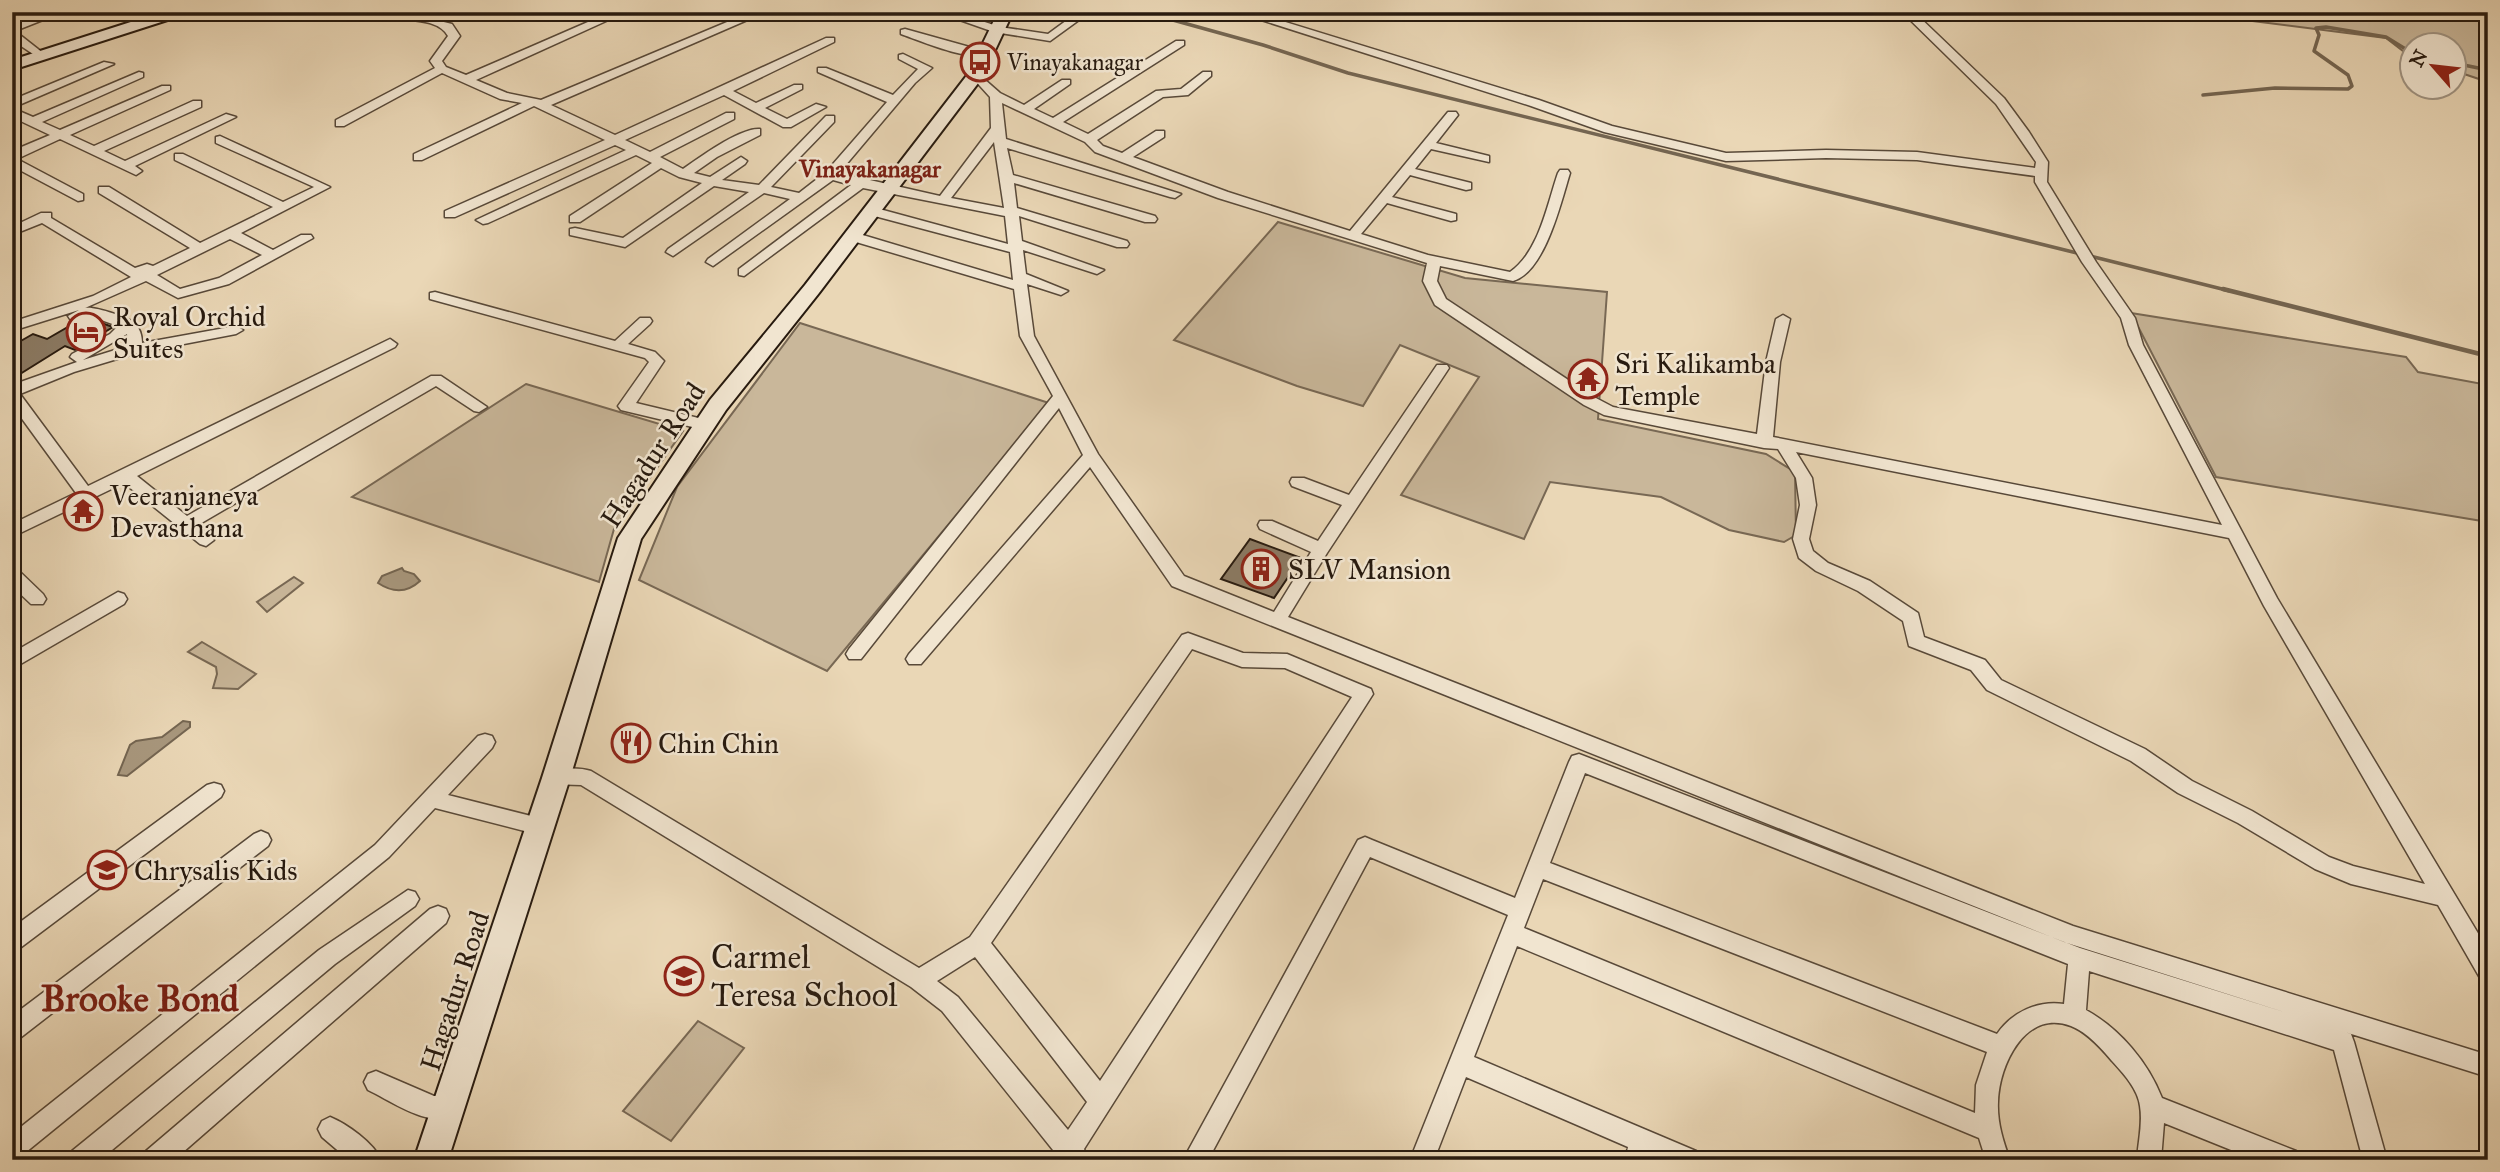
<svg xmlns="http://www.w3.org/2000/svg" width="2500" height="1172" font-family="'IM FELL Great Primer',serif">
<rect width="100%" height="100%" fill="#ead7b6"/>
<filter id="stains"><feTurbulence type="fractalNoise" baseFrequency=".00286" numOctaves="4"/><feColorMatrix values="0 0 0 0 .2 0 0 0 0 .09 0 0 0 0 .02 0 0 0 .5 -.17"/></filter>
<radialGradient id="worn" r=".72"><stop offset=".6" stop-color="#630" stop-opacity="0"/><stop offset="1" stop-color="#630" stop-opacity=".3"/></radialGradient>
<!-- green -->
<path fill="#c9b79a" stroke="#786854" stroke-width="2" d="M2181,12H2488V82L2455,71L2454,46H2412V58L2386,38Z
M1278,222L1465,278L1607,292L1598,419L1766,454L1795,472L1796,535L1784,542L1729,530L1661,497L1550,482L1524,539L1401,495L1479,377L1400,345L1363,406L1297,386L1174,340Z
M2131,313L2406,357L2418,372L2488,385V522L2216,477Z
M800,323L1049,403L827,671L639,580L677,487Z
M526,384L683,431L614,529L599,582L352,497Z
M294,577L303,583L267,612L257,602Z
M202,642L256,674L238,689L213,688L217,674L216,667L188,652Z
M698,1021L744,1048L671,1141L623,1111Z"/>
<!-- water -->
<path fill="#a8977d" stroke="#746551" stroke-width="2" d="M402,568L404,571L414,574L420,581C407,593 393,593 378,583L382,576Z
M183,721L190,722V727L127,776L118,775L130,745L136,741L162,737Z"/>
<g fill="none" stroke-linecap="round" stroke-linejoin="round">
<!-- stream-far1 -->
<path stroke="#746551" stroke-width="3.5" d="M1144,12L1263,45L1348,73L2081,254
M2454,63L2488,70
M2203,95L2275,88L2348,89L2352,86L2348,75L2314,51L2319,35L2316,28L2326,27L2386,37L2412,53
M2090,256L2230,291"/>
<!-- stream -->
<path stroke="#746551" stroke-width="4.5" d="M2223,289L2488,356"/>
</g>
<!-- building -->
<path fill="#8c7c66" stroke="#271a0f" stroke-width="2" d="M90,319L113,327L75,350L65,346L12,379V346L33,334L47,339L80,320Z
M1250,539L1301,558L1274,598L1221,579Z"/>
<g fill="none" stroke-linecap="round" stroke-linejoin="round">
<defs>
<path id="street" d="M47,12H63L15,31L43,53V57L39,58L12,40V25Z
M373,12L415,15L452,24L460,36L442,61L446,67L466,75L611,12H626L476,80L507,93L541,100L751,12H766L551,105L615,135L826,38H834V42L733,91L756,103L794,85H802V89L765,108L787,119L816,104L826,107L791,127H783L724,95L625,140L650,152L726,113H734V119L660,157L683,169C700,157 741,127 760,129V135L717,157L694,173L710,177L741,157L747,161L745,164L722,180L759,185L826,116H834V122L771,187L799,193L826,172L887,102L818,72V68H826L893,95L918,69L899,59V55L903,54L932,68L915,83L839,173L940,196L991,128L990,97L970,75L976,72L1000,93L1024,105L1062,80H1070V84L1034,109L1053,118L1176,41H1184V45L1063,122L1088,134L1156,91L1181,89L1203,72H1211V76L1188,95L1163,97L1097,140L1103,146L1122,153L1156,131H1164V137L1133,157L1228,192L1350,231L1448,112H1456L1458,115L1436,143L1489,156V162L1431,149L1415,169L1471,183V189L1466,190L1410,175L1392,197L1456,214V220L1451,221L1387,203L1361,234L1428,255L1510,272C1539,252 1547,205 1558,173L1560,170H1568L1570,173C1561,202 1545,272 1513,281L1440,266L1437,281L1446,299L1594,397L1613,407L1757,434L1766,362L1776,319L1783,315L1790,319L1780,362L1773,437L2222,525L2129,345L2121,318L2082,262L2035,182V176L1917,160L1826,158L1726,161L1604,132L1531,106L1236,12H1253L1539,100L1612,126L1726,153L1826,150L1917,152L2035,168L2036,162L1996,104L1902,12H1914L2004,98L2029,132L2048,162L2047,182L2096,262L2135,318L2143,345L2277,598L2488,950V981L2480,978L2438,905L2351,884L2315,869L2238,823L2178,793L2131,761L1987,690L1971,670L1909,646L1903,621L1858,591L1816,571L1799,558L1793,539L1800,505L1796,478L1778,449L1764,448L1604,415L1584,405L1435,305L1423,281L1427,263L1218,198L1095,152L1085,142L1002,103L1006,139L1181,194L1175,198L1170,197L1007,148L1013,175L1155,216L1157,219L1155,222H1145L1014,183L1017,208L1127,241L1129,244L1127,247H1117L1019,216L1022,241L1104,270L1097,274L1023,250L1026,274L1068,291L1061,295L1027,284L1034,336L1098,454L1184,576L1274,612L1311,552L1260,529L1258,525L1260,521H1272L1318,541L1342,505L1292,486L1290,482L1292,478H1304L1349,495L1437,365H1447L1449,368L1327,553L1288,617L2073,926L2488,1055V1077L2345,1032L2351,1034L2354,1042L2387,1160H2363L2334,1050L2089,971L2086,1010C2120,1029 2148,1062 2162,1098L2296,1151L2299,1160H2256L2164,1123L2161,1160H2137C2138,1142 2143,1124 2140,1106C2138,1089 2123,1073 2112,1061C2102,1049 2087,1032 2071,1026C2025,1009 1999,1065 1998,1102C1997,1122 2003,1141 2010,1160H1986L1979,1138L1517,946L1474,1057L1696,1151L1699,1160H1658L1650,1156L1649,1160H1625L1628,1147L1466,1077L1434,1160H1410L1508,915L1370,857L1208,1160H1183L1358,840L1365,837L1372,840L1515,898L1569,762L1572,756L1579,754L2080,948L2306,1019L2064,942L1172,586L1090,467L921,664H909L906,659L909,654L1083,455L1059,408L861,659H849L846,654L849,649L1053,396L1020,336L1014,289L846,239L844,236L846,233H856L1013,280L1010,252L867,214L865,211L872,207L1008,244L1005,216L863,188L744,276L739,275V269L851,185L833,180L713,266L706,262L708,259L790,199L764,193L673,256L666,252L668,249L749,192L714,186L625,247L570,235V229L575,228L623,238L702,183L679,177L661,168L580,222H570V216L652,163L636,155L488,223L483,224L476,220L626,150L615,145L455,217H445V211L605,140L534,106L422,160H414V154L522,103L500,99L442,73L344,126H336V120L435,68L430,61L448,36C435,13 394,25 373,12ZM994,142L1004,208L951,198ZM1796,452L2229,538L2264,606L2425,884L2353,866L2329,857L2252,811L2192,781L2145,749L2001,680L1985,660L1924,637L1918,613L1870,581L1828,563L1813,551L1809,539L1816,505L1812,478ZM1585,773L2068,964L2064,1004C2038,1000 2012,1012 1997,1034L1550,863ZM1543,879L1987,1052L1976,1085L1975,1113L1524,928Z
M937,12H954L1000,27L1048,34L1078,12H1090L1050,41L994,32Z
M905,29L991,53C974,64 921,41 901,34V30Z
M104,62L114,64L12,108V100Z
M139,72L143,73V77L42,122L60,130L162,86H170V90L70,135L94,146L193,101H201V107L104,151L125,161L226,114L236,117L135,166L142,171L136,175L60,139L17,159L83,194V200L78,201L12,166V151L50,135L12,117V108L33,117Z
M220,136L330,187L241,233L273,250L301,235H311L313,238L229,284L178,298L146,281L85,308C94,306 127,317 134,323C140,328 142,336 142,343L236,326L243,330L236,334L137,353L74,372L20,394L88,486L390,339L397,344L395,347L137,476L187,516L431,376H441L487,407L479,412L474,411L436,386L198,525L214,540L206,546L200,544L124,483L12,537V524L76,493L12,405V385L77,362L70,357L72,354L110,334L118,326L90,316L70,319L68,316L79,310L12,331V322L93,296L131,277L42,223L22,231L12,227V218L22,222L41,213H51V218L135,268L147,264L153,266L190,248L99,193V187H109L200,243L273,207L175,160V154H183L283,202L314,187L216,143V137ZM230,239L262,255L219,278L180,289L157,275ZM127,334L128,346L83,360Z
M435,292L615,341L640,318H650L652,321L650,324L628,344L655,352L664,361L636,403L711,421L713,425L705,430L621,410L618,406L649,362L645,358L430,299V293Z
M12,569L18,570L43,594L46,599L43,604H31L12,586Z
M118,592L124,594L127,599L124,604L12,669V653Z
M1188,633L1243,653L1287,654L1371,689L1373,694L1084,1149L1089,1160H1061L942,1011L911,987L581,785L549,784L546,778L549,772C561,768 579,767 591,771L919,968L970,937L1182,635ZM1192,649L1242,667L1285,668L1352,697L1100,1081L991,943ZM975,957L1087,1102L1068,1130L958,997L937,981Z
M485,734L492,736L495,742L492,748L448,795L547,820L550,826L547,832L540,835L435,808L389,857L20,1157L12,1160V1134L375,845L478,736Z
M214,783L221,785L224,791L221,797L20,948L12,951V928L207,785Z
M261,831L268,834L271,840L268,846L20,1038L12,1041V1016L254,834Z
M408,890L415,892L419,899L415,906L335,964L100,1160H69L72,1151L319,950Z
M438,906L446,909L449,916L446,923L174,1160H143L146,1151L430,909Z
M376,1071L434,1096H448L456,1100L460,1108L456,1116C428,1128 393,1102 368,1090L364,1082L368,1074Z
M330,1117C347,1124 374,1143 381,1160H349L322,1137L318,1129L322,1121Z"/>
<path id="secondary" d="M162,12H185L183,15L12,70V60Z
M998,12H1013L982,78L819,293L726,410L641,539L570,778L448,1160H414L542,778L618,538L710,400L805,285L968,74Z"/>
</defs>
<!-- street casing -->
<use href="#street" stroke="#584939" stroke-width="3"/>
<!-- secondary casing -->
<use href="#secondary" stroke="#271a0f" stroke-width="4"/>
<!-- street -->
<use href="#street" fill="#f1e5d0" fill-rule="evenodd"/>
<!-- secondary -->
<use href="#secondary" fill="#f1e5d0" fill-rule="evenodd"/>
</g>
<!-- icons -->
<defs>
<symbol id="bus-ring" viewBox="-11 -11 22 22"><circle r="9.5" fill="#f1e5d0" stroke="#8f2418" stroke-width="1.5"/><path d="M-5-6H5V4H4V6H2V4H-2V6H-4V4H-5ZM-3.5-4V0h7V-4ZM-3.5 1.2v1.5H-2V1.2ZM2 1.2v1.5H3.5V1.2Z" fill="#8f2418"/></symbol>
<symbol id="hotel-ring" viewBox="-11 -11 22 22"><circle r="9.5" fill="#f1e5d0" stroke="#8f2418" stroke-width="1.5"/><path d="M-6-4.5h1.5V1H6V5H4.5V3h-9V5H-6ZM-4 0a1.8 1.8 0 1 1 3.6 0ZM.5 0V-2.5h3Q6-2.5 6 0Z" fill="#8f2418"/></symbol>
<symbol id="temple-ring" viewBox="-11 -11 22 22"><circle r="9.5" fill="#f1e5d0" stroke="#8f2418" stroke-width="1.5"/><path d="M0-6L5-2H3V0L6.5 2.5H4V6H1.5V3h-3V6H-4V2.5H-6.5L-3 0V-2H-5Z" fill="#8f2418"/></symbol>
<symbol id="building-ring" viewBox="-11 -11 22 22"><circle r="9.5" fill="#f1e5d0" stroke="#8f2418" stroke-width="1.5"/><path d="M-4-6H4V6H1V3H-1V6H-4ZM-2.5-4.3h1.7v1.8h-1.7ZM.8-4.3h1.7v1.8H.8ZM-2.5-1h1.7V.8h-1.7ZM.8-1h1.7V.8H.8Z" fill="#8f2418"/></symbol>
<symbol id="restaurant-ring" viewBox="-11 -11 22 22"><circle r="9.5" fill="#f1e5d0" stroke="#8f2418" stroke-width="1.5"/><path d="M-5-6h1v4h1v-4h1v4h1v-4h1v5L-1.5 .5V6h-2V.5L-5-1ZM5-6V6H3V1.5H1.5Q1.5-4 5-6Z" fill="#8f2418"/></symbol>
<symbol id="school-ring" viewBox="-11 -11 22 22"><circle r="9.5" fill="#f1e5d0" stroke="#8f2418" stroke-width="1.5"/><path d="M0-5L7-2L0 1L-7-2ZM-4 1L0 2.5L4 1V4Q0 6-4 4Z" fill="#8f2418"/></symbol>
</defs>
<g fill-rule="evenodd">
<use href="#bus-ring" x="958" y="40" width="44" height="44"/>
<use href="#hotel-ring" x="64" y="310" width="44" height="44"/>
<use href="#temple-ring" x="1566" y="357" width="44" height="44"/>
<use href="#temple-ring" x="61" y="489" width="44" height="44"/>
<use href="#building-ring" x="1239" y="547" width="44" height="44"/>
<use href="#restaurant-ring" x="609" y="721" width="44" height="44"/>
<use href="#school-ring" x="85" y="848" width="44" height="44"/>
<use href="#school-ring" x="662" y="954" width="44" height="44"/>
</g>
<g text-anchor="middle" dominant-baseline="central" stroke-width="5" stroke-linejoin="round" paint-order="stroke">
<!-- far-poi labels -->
<g font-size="23" fill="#271a0f" stroke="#f1e5d0" text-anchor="start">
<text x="1007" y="62">Vinayakanagar</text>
</g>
<!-- far-neighbourhood labels -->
<g font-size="24" font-weight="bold" fill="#7a1f14" stroke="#f1e5d0">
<text x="870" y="169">Vinayakanagar</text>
</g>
<!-- poi labels -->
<g font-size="28" fill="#271a0f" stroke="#f1e5d0" text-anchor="start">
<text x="113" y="316">Royal Orchid<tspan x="113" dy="32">Suites</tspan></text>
<text x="1615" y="363">Sri Kalikamba<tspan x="1615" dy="32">Temple</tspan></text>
<text x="110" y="495">Veeranjaneya<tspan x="110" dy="32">Devasthana</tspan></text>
<text x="1288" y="569">SLV Mansion</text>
<text x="658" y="743">Chin Chin</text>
<text x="134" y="870">Chrysalis Kids</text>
</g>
<!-- street labels -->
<g font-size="28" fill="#271a0f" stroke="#f1e5d0">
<text transform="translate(653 455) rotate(-57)">Hagadur Road</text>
<text transform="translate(455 991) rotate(-72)">Hagadur Road</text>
</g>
<!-- near-poi labels -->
<g font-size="33" fill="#271a0f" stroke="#f1e5d0" text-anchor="start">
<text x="711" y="957">Carmel<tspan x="711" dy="38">Teresa School</tspan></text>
</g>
<!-- near-neighbourhood labels -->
<g font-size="37" font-weight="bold" fill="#7a1f14" stroke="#f1e5d0">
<text x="140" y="998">Brooke Bond</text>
</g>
</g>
<!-- margin -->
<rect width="2500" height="1172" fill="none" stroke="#ead7b6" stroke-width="42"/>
<rect x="14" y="14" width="2472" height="1144" fill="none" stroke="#271a0f" stroke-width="3.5"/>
<rect x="21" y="21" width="2458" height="1130" fill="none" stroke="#271a0f" stroke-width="2"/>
<!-- north arrow -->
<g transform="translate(2433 66) rotate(298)"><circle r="33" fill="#f1e5d0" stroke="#a09483" stroke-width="2"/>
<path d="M0-5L12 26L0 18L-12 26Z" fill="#8f2418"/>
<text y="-10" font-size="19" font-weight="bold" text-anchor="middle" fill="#271a0f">N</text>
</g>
<rect width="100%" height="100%" filter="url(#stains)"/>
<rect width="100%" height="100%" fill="url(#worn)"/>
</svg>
